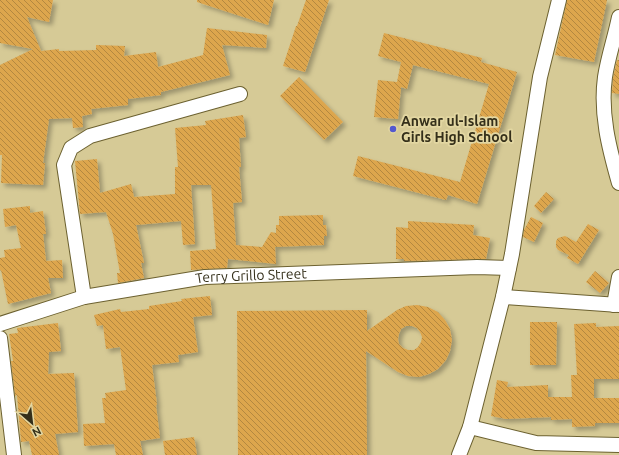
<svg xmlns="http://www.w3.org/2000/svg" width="619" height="455" font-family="Ubuntu,sans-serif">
<defs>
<pattern id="building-back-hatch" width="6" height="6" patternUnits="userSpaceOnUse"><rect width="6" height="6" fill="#dda64e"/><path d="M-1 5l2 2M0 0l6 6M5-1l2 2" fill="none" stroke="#b48840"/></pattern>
<filter id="shadow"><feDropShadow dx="3.5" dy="3.5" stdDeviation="2" flood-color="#0004"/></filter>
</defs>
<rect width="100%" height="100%" fill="#d6ca96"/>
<!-- building -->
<path fill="url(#building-back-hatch)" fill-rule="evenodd" filter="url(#shadow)" d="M0,0H53L49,22L27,17L41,51L59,49V51L96,50V45L125,46L124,56L156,52L158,67L203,55L207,28L267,35L266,48L222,45L230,75L161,92V95L128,99V105L91,109L92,114L82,116L83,127L73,128L72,118L49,119L43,163H45L43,185L1,183L2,155H0V65L33,49L0,43Z
M197,0H274L268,25L197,2Z
M306,0H329L305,72L283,66L296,26H297Z
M567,0H607L594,62L555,55Z
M384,33L482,58L481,62L517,72L477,204L448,195L446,200L353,176L358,156L460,182L489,84L413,65L407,89L401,87L398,119L374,117L378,80L397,82L401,62L378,56Z
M617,60H619V94L612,93L613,78Z
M299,77L343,122L324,140L280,96Z
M243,115L246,137L239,138L241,167H239L242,202L233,203L236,245L262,247L271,232L276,233V225H279V216L323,215V225H326L327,236H324V245L275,247L276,264L228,259L227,268L191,270L190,251L216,249L211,185H191L195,244L183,245L181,221L136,225L144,263H141L144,278L118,283L117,273H120L113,234L106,212L80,214L75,161L97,159L100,193L131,184L134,197L175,194V167H178L175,128L206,125L205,121Z
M546,192L554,199L541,213L534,206Z
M30,206V213L43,211L46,234H43L46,261L62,260L63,278H48L51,293L8,304L1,270L0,271V258L5,257L4,250L21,248L16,225L5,227L3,209Z
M531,217L543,223L534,242L523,237L524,230Z
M408,221L474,225L473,235L490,238L486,259L404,261V259H396V227L408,228Z
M588,224L599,230L578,264L567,258L569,255L558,250L556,247V241L558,238L565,236L576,242Z
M595,271L609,283L600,293L586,282Z
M210,296L212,315L193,317L198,352L178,355L179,362L152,365L157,405H156L160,438L140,441L143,455H116L114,444L84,446L83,424L105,423L102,398H106L105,393L126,390L120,347L106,349L103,325L97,326L94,315L120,309L121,312L149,309V306L182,301L181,299Z
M417,305L428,307L438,312L445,320L450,329L452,340L450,351L446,360L438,369L429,374L419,377L408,376L398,372L366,351L367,455H238L237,311L367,310V331L397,310L406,306ZM406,326H412L417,328L420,332L422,337L421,342L418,347L414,350H408L403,348L399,344L398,339L399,334L401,329Z
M530,322H557L556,365H530Z
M58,323L61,351L49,352L48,374L74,373L78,432L55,434L59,455H32L29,441L21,442L17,395L15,396L11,361H13L9,334L18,333L17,328Z
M596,323V327L619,326V379H594V398H619V423H595V426L572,427V419L551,420V417L506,419L491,416L497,380L508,382L507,387L548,385V397H572L571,375H577L574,324Z
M194,437L197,455H165L163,441Z"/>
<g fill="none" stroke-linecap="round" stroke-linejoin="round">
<defs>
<g id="minor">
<path d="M619,17C615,37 608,57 605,77C600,113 609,148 619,183"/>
<path d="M84,297L64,165L71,148L90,136L240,94"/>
<path d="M503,297L619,305"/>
<path d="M614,305L619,277"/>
<path id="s1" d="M0,324L84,297L205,277L477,267L509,268"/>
<path d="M0,338L14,455"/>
<path d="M470,427L536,443L619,445"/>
<path d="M459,455L470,427L503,297L512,254L540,77L559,0"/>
</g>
</defs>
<!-- minor casing -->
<use href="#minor" stroke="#6c6130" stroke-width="16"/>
<!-- minor -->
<use href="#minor" stroke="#fff" stroke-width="14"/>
</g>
<!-- markers -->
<circle fill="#5358cf" stroke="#e3d7a2" stroke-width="1.5" cx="393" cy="129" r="4"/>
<g text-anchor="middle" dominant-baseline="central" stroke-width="3.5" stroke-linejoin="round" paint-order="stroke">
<!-- poi labels -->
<g font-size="14" font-weight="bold" fill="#342f1a" stroke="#e3d7a2" text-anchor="start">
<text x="401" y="121">Anwar ul-Islam<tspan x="401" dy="16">Girls High School</tspan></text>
</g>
<!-- street labels -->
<g font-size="14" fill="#342f1a" stroke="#e3d7a2">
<text stroke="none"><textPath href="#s1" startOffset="257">Terry Grillo Street</textPath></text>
</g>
</g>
<!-- north arrow -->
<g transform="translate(32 423) rotate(152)" stroke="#e3d7a2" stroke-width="3" paint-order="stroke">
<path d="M0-3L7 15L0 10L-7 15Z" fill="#342f1a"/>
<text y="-6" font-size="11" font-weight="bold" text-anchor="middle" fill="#342f1a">N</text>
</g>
</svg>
